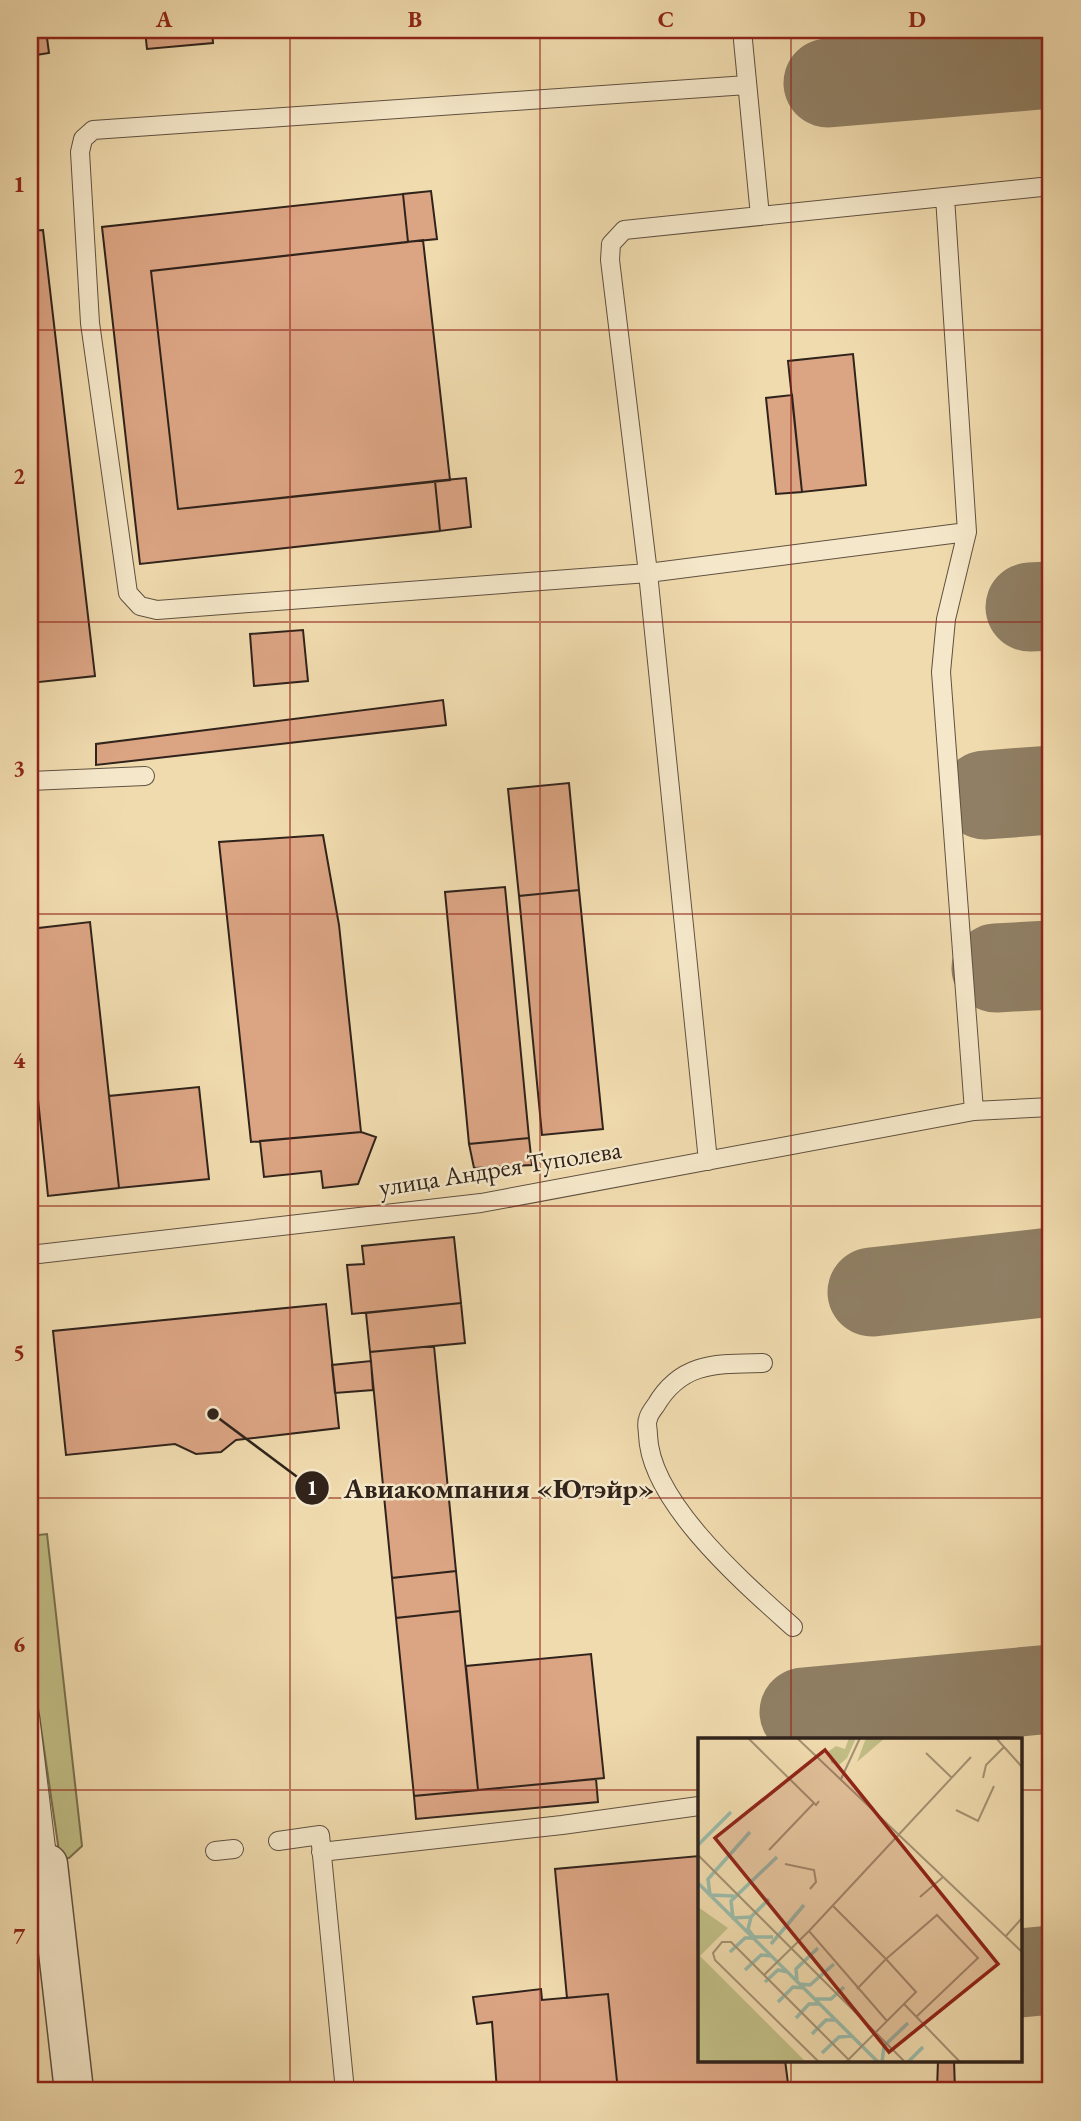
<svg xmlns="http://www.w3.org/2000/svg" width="1081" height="2121" font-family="'EB Garamond',serif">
<rect width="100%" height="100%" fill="#f0dbae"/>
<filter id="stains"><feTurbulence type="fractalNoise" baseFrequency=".00286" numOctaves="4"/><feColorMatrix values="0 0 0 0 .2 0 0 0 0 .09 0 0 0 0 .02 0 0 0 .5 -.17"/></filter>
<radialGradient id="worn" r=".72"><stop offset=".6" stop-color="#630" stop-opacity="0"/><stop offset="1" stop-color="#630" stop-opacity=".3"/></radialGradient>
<!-- green -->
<path fill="#c1be85" stroke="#787050" stroke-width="2" d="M47,1534L82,1846L69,1858H60L30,1653V1536Z"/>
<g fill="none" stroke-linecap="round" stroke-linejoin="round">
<!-- taxiway -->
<path stroke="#907f64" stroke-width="89" d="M828,83L1051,64
M1030,607L1051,606
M985,795L1051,790
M996,968L1051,965
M872,1292L1051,1272
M804,1712L1051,1689
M1020,1973L1051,1970"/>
</g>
<!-- building -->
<path fill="#dba483" stroke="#30231b" stroke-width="2" d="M30,30H46L49,53L30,56Z
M145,30H212L213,43L147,49Z
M431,191L437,239L408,242L403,194Z
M403,194L408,242L151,271L178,509L435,481L440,531L140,564L102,227Z
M43,230L95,676L30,683V231Z
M423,240L450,480L178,509L151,271Z
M853,354L866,485L802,492L788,361Z
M792,395L802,492L776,494L766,398Z
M466,478L471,527L440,531L435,481Z
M303,630L308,681L254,686L250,634Z
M443,700L446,725L96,765V744Z
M569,783L579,890L519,896L508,789Z
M323,835L339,925L361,1132L251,1142L219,842Z
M505,887L529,1138L469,1144L445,892Z
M579,890L603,1129L542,1135L519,896Z
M90,922L119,1188L48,1196L30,1022V929Z
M199,1087L209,1179L119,1188L109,1096Z
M361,1132L376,1137L358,1184L323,1188L321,1171L264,1177L260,1141Z
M529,1138L532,1165L474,1168L469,1144Z
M454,1237L461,1303L352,1314L347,1265L364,1264L362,1246Z
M461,1303L465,1343L370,1352L366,1313Z
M326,1304L339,1428L236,1440L221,1452L196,1454L175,1444L66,1455L53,1331Z
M434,1346L456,1571L392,1578L370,1352Z
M371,1361L373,1390L335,1393L332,1365Z
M456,1571L460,1611L396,1618L392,1578Z
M460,1611L478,1790L414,1796L396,1618Z
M591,1654L604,1778L478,1790L466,1666Z
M596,1779L598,1802L416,1819L414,1796Z
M699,1856V2060H785L789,2091H618L608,1994L567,1998L555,1869Z
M541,1989L542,2000L608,1994L618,2091H497L492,2022L477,2024L473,1997Z
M938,2060H954L955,2091H937Z"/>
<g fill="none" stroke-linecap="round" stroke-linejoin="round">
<defs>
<path id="service" d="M742,30L760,216
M1050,30L1051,38
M747,85L93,130L83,139L80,152L90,323L128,593L140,606L157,610L648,573L610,260L611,244L624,230L1051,186
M945,197L967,532L946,619L941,672L974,1111L1051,1107
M30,781L145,776
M708,1161L648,573L967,532
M30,1255L481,1203L974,1111
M763,1363C718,1364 682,1361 656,1405C653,1409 649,1414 648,1419C646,1423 648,1430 648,1435C650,1502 744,1583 793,1627
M30,1716L48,1864
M278,1841L320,1835L345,2091
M215,1851L234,1849
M321,1852L562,1825L699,1806"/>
<path id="tertiary" d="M30,1871L48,1864L74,2091"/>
</defs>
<!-- service casing -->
<use href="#service" stroke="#605140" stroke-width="20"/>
<!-- tertiary casing -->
<use href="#tertiary" stroke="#605140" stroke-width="41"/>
<!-- service -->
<use href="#service" stroke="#f5e8ca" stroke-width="18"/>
<!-- tertiary -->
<use href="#tertiary" stroke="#f5e8ca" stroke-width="38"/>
</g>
<!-- grid -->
<path fill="none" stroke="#8f2418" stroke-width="2" stroke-opacity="0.55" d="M290,30V2091M540,30V2091M791,30V1740M30,330H1051M30,622H1051M30,914H1051M30,1206H1051M30,1498H1051M30,1790H699M1020,1790H1051M791,2060V2091"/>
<g text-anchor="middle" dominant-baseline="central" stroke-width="5" stroke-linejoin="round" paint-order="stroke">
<!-- street labels -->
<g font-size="26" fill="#30231b" stroke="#f5e8ca">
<text transform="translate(500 1168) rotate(-9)">улица Андрея Туполева</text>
</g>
</g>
<!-- overview -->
<g transform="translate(698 1738)">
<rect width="324" height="324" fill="#f0dbae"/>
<path d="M151,0H158L149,20L141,27L133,25L131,13L138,8L147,11ZM168,0H187L159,24ZM0,169L30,190L2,218L108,324H0Z" fill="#c1be85"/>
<path fill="none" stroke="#9abba9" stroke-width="3.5" d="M0,107L33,74M0,145L180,324M36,158L12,157L10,141L52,94M71,161L53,179L50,191L56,199H75M53,179L35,180L33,163L79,119M73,206L106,167M32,214L47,200H55M47,232L63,217L74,218M99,243L98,231L120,210M67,244L80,232L90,234M102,246L112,247L136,226M117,261H133L146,249M80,264L95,249L107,250M98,280L111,266H122M114,296L128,282H138M124,315L141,299L154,298M184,324L186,308L210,285M210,324L225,309"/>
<path fill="none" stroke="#a39173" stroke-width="2" d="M50,0L118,67L121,63M99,0L324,214M298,0L324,29M228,15L254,40M285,40L288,27L306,9M143,41L162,0M258,72L280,83L296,48M71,112L116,65M0,117L207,324M87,126L116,132L118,144L112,151M222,159L245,139M134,167L188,221L159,251M111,193L273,19M307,199L324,180M66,237L111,193L189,283M206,266L262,324M121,324L17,222L15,215L24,204H33L152,323M148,324L218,254L188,221L239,177L280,220L218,279"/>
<path fill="#8f2418" fill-opacity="0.15" stroke="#8f2418" stroke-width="3.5" d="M127,12L300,226L191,314L17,100Z"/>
<rect width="324" height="324" fill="none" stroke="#30231b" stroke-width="3.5"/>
</g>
<!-- callouts -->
<path fill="none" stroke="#30231b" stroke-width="2.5" d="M213 1414L312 1488"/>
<g fill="#30231b" stroke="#f5e8ca" stroke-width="2.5">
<circle cx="213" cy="1414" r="7"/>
<circle cx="312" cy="1488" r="18"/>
</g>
<g font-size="21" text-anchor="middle" font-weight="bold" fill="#fff">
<text x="312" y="1495">1</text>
</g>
<g font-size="28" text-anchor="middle" font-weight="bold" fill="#30231b" stroke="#f5e8ca" stroke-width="5" stroke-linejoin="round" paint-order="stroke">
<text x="499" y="1498">Авиакомпания «Ютэйр»</text>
</g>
<!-- margin -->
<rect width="1081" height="2121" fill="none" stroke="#f0dbae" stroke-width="77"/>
<rect x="38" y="38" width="1004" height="2044" fill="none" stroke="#8f2418" stroke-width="2.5"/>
<g font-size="23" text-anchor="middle" font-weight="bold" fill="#8f2418">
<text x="164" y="27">A</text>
<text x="415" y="27">B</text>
<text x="666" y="27">C</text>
<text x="917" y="27">D</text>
<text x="19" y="192">1</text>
<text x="19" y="484">2</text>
<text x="19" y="776">3</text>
<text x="19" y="1068">4</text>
<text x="19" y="1360">5</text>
<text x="19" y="1652">6</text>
<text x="19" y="1944">7</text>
</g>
<rect width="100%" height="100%" filter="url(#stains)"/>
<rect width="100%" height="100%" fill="url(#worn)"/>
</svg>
